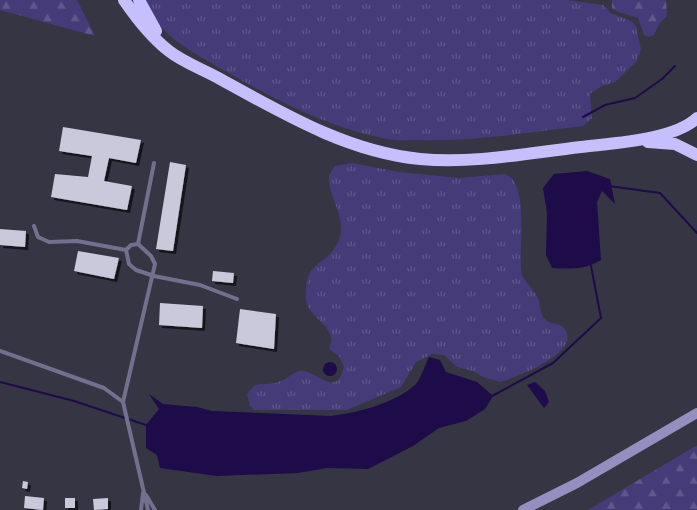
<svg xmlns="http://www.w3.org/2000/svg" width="697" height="510" font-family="'Crimson Pro',serif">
<defs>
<pattern id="grass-tufts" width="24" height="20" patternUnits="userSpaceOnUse" patternTransform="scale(1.25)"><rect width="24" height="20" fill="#453b78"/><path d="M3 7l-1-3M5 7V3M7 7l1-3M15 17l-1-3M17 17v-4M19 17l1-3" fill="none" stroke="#60578c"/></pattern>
<pattern id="forest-firs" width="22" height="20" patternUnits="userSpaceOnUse" patternTransform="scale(1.25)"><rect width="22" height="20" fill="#453b78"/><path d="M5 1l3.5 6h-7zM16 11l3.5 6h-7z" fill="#60578c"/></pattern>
<filter id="shadow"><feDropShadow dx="3" dy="3" stdDeviation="0" flood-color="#0009"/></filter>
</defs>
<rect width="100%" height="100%" fill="#363543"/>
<!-- grass -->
<path fill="url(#grass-tufts)" d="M146,0H567L603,5L611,13L633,22L636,27L641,49L637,61L615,82L600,87L590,94L592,118L583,126C529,132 474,142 420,140C409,140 397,141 386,139C327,127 273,99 222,69C191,51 158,36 146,0Z
M352,163L399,172L458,178L505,174C531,184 517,250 522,275C526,283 533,289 537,296C541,303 539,312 544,318C550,326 561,321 566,331C578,354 517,377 500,382L483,377L473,371L457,367L444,355L432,354L416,362L401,387L347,410H254L250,406L247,394L255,385C262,383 271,385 278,382C286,380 292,373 299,371C316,368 335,401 344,367L339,356L329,349C330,345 332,341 331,338C331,325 307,315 306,300C304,257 325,270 338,242C349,217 327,198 329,175L335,166Z"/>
<!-- forest -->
<path fill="url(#forest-firs)" d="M0,0H77L95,36L0,10Z
M612,0H666L667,16L659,24L654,35L649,37L644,35L638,18L616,11L612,8Z
M697,446V510H588L694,447Z"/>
<!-- water -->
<path fill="#1e0b4a" d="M587,171L610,179L615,204L602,191L597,202L601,260C585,270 570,269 552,268L546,255L547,213L543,188L554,174Z
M429,357L440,360L446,372L477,382L493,396L485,409L466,421L439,428L413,446L368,469L327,468L298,473L217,476L160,468L157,455L146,448V425L159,409L149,394L163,404L197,407L212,411L331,416C357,413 395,403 415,385C421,379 425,365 429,357Z
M323 369a7 7 0 1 1 14 0a7 7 0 1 1-14 0Z
M535,382L545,391L549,402L544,408L527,385Z"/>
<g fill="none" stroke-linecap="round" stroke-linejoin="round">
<!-- stream -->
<path stroke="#1e0b4a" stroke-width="2" d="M583,117L605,105L635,98L662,79L675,66
M609,186L660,193L697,233
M0,382L74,401L146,425
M492,396L553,363L601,318L591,266"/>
</g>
<!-- building -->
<path fill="#cac9db" filter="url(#shadow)" d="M63,127L141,140L136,163L109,158L104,181L132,186L127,210L51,197L55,174L88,177L92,156L59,151Z
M170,162L186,165L173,251L156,249Z
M0,229L26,231L25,247L0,245Z
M78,251L119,258L114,279L74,271Z
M213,271L234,273L233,283L212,281Z
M160,303L203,306L202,328L159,325Z
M240,309L276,314L274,349L236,343Z
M23,481L28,482L27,489L22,488Z
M25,496L44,498L43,510L24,508Z
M65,498H75V508H65Z
M108,498V509L94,510L93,499Z"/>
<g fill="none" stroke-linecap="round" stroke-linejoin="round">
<!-- lane -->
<path stroke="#72708f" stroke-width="4" d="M34,226L38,237L49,242L77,241L126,250
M138,244L131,245L126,250L129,264L136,270L154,276L200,285L237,299
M0,351L104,388L123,402
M146,495L155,510
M141,510L143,493
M148,510L123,402L155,264L151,256L138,244L154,163"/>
<!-- secondary -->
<path stroke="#948fc1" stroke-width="10" d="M523,510L577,483L697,413"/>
<!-- highway -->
<path stroke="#c5bffd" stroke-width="12" d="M124,0C137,19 151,37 169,51C184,63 205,70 222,80C284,114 348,152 420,159C474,164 528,153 581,147C613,143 674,140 697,118
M139,0L156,31
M648,142L675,144L697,155"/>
</g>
</svg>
